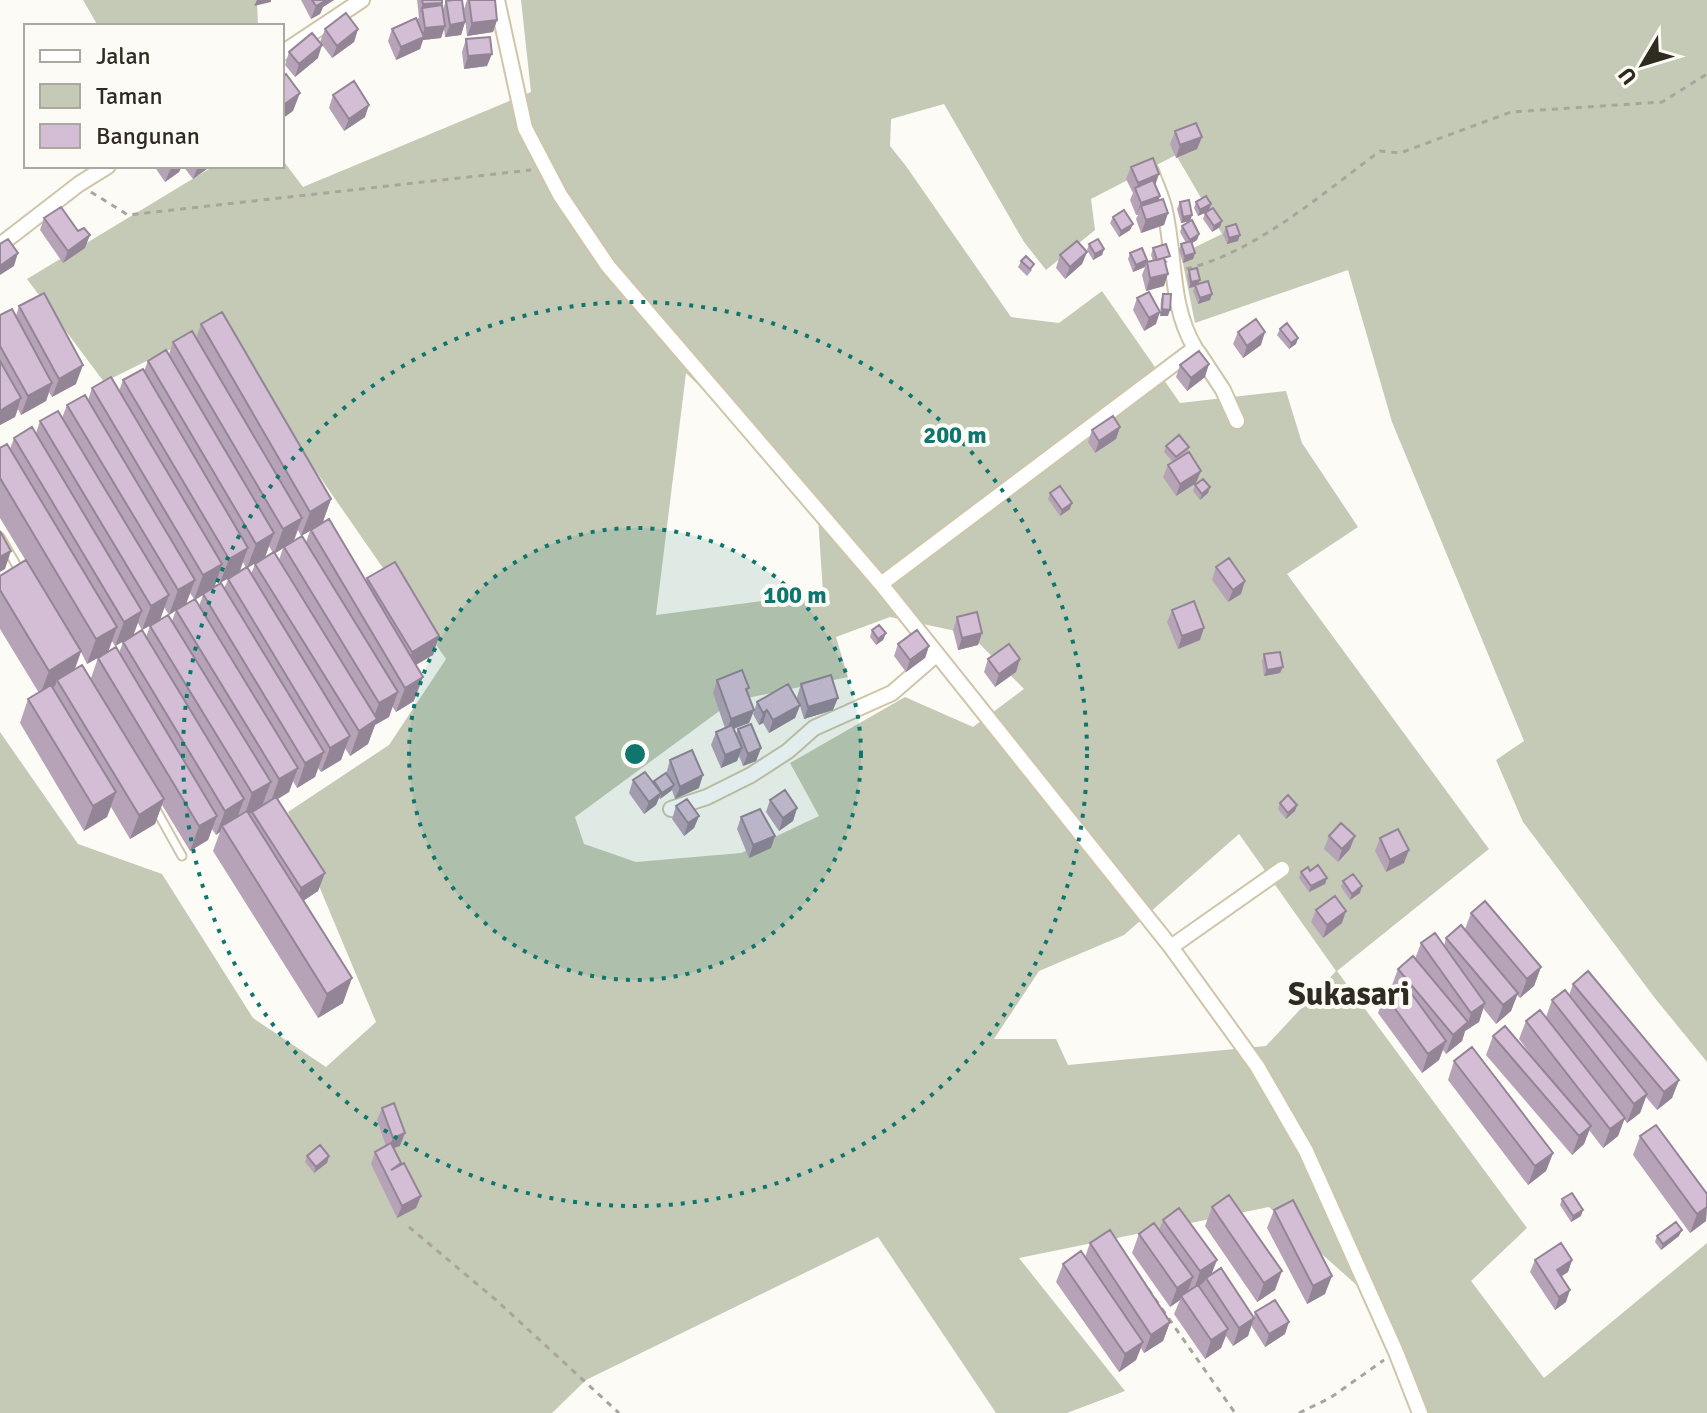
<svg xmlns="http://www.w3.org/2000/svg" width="1707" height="1413" font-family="Signika,sans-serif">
<rect width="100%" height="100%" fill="#fdfbf6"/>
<!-- green -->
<path fill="#c4cab5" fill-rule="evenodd" d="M83,0H257L258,26H98Z
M521,0H1707V1062L1654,997L1523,822L1496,760L1524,741L1392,422L1348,270L1195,323L1181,254L1222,234L1176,155L1091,199L1095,230L1046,270L1024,242L944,104L891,119L890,146L906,166L1011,317L1059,323L1102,291L1180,403L1286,391L1302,443L1358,527L1287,574L1489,849L1337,971L1527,1228L1471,1281L1544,1378L1707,1243V1413H1427L1388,1313L1269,1207L1019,1258L1125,1391L1067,1413H996L878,1237L586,1380L552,1413H0V732L78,844L162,874L253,1018L326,1067L376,1022L288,812L389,745L446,659L216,327L104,382L27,279L214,166H282V159L303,187L531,92ZM686,373L817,501L823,593L656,615ZM890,617L970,634L1024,689L973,727L905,697L790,763L819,816L741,853L636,862L584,844L575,817L733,701L848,677L836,637ZM1239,834L1336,971L1266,1046L1068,1065L1056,1039H994L1039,971L1124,935Z"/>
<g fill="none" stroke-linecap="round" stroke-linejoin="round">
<defs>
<path id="lane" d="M0,537L21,573
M154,806L182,856"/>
<path id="street" d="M497,0L525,128L560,195L608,266L881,584L1171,947L1257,1066L1306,1151L1396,1352L1420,1413
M282,53L362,0
M0,245L79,184L108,166
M1198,352L1223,390L1237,421
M881,584L1195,348C1169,305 1176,255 1164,207C1161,195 1155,183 1151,171
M671,809L707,797L751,775L788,751L814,728L892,693L937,654
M1171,947L1282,869"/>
</defs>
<!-- lane casing -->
<use href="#lane" stroke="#cfc5a9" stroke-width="11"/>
<!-- street casing -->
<use href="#street" stroke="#cfc5a9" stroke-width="18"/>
<!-- path -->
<path stroke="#a8a59d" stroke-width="3" stroke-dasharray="6 6" stroke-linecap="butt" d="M91,192L128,215L531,170
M1186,269C1256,252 1322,194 1380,151L1400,153L1511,112L1662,102L1707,74
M409,1227L496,1300L619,1413
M1141,1279L1235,1413
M1299,1413L1330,1398L1384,1360"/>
<!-- lane -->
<use href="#lane" stroke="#fff" stroke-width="7"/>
<!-- street -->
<use href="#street" stroke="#fff" stroke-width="14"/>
</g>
<!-- wall -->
<path fill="#b6a3b8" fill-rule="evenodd" d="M301,0H334L323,7L320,14L311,19Z
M417,0H442L441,5L443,9L446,1L465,22L461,35L445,37L444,29L441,38L423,40L420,49L396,60L388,41L392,29L417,20L419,17Z
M467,0H495L497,20L493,32L467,36L464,9Z
M325,29H358L354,42L332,58L320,42Z
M466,39L487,66L464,69L462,52Z
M289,52L318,58L295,77L285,65Z
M333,95L365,117L344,131L329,108Z
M1175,131L1202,137L1197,149L1176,158L1170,144Z
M154,166H182L179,172L165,182Z
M183,166H211L193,179Z
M1131,167L1155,185L1160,196L1158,201L1168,213L1164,225L1141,233L1136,219L1138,215H1136L1130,200L1133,193L1126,179Z
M1180,202L1192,215L1190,221L1181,223L1177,209Z
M1196,202L1211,204L1209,211L1198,216L1194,208Z
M1205,213L1222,221L1220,227L1212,232L1203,219Z
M1113,217L1133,224L1130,230L1119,237L1110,223Z
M44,218L78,231L85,248L63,263L40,230Z
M1182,226L1199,234L1197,240L1192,243L1195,253L1193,259L1183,263L1179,250L1181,244L1186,243L1180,232Z
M1226,227L1238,241L1227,244L1223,234Z
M1089,244L1104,249L1102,255L1093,260L1087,250Z
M1153,248L1168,262L1166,263L1164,286L1146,291L1142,275L1147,262L1153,261L1151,255Z
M1087,252L1082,264L1065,279L1056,268L1060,255Z
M1130,253L1147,260L1145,267L1133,272L1128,259Z
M1021,261L1032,270L1027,276L1018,267Z
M1189,270L1198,284L1212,294L1210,300L1198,304L1193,291L1195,287L1189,288L1187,276Z
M1163,294L1168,316H1160L1161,300Z
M1137,298L1156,324L1144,331L1133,310Z
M19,306L76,384L52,397L49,392L46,401L21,415L18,409L15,417L0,425V315L16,316Z
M201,324L331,499L323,522L366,581L367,578L439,636L433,655L416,665L414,701L396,712L392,706L389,717L375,725L368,744L350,756L345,748L341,760L321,772L318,768L315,777L297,788L293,781L289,792L277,799L325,873L318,891L303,901L343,1003L318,1018L213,851L220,832L216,835L212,829L208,840L190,851L162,805L155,824L130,839L111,807L107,817L84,831L20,723L28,699L39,693L0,629V576L26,561L0,518V448L10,449L14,438L36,433L40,421L62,418L67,405L88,400L92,388L119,391L123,380L144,371L148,361L169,354L173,342L196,338ZM298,530L301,536L310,531L306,542L294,541ZM269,546L273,553L255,564L251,574L248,568L265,557ZM283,548L279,560L275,553ZM243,562L246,568L240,572ZM217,578L220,583L229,578L224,588L214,587ZM190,593L194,599L186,604ZM203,595L199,606L195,600ZM164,607L169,615L176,610L172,621L160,620ZM138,623L142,630L155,623L150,626L146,637L123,642L119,653L98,658L91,678L75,669L81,652L87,664L108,652L112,641L115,646L133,636Z
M1280,329L1298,338L1296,344L1289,349L1277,335Z
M1238,332L1261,345L1243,358L1233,344Z
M1180,365L1205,377L1187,391L1176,377Z
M1120,427L1116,439L1095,453L1088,442L1092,430Z
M1166,446L1189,447L1187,453L1196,483L1176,496L1163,477L1168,465L1173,462L1164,452Z
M1195,485L1210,487L1208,493L1200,500L1193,491Z
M1050,493L1070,509L1060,516L1048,499Z
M1216,567L1241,594L1228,602L1212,580Z
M1172,610L1200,640L1178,649L1167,622Z
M957,617L982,633L978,645L958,650L953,630Z
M872,630L886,633L883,640L876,645L870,637Z
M898,644L929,646L925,658L906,672L894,656Z
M1264,654L1280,673L1264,676L1262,661Z
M988,659H1020L1016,672L995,687L984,672Z
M717,680L749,688L747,694L754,710L749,723L734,729L736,734L738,729L761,748L756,761L743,766L739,756L737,761L721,768L711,745L716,732L725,728L713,693Z
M801,684L833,710L804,719L800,706L795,718L769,733L763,723L759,725L753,714L757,702H798L797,697Z
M670,760L699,788L675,799L672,790L660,799L659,798L656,805L644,814L629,793L633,780L654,783L666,774Z
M770,800L797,808L793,821L779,831L766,812Z
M1280,803L1297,805L1295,811L1286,819L1278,809Z
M676,806L699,816L694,828L684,836L672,819Z
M741,817L775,836L771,848L749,858L737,829Z
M1329,836L1350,849L1338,862L1324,849Z
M1380,838L1404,863L1386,872L1375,851Z
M1310,871L1327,878L1325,884L1309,892L1299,878L1301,872Z
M1343,881L1360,893L1350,900L1341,887Z
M1316,910L1342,923L1323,938L1311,922Z
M1471,913L1541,967L1534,986L1520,998L1517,995L1511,1011L1496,1024L1483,1008L1479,1022L1465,1031L1462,1041L1446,1054L1443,1050L1439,1060L1422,1073L1378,1013L1385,995L1392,989L1391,988L1398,969L1415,959L1421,943L1444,946L1446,938L1465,929Z
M1573,984L1679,1080L1672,1098L1657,1110L1646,1097L1640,1113L1627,1123L1624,1119L1618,1136L1603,1148L1589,1130L1584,1144L1572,1155L1486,1055L1493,1036L1537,1063L1519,1039L1526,1021L1546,1017L1552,1000L1569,995Z
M1454,1061L1553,1153L1546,1171L1528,1185L1448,1080Z
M382,1108L400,1146L393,1148L401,1163V1165L421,1196L416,1208L397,1218L371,1164L375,1152L386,1146L377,1120Z
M1640,1136L1707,1194L1706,1221L1690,1233L1633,1155Z
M307,1156H329L327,1163L314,1173L305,1162Z
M1562,1199L1581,1216L1571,1222L1560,1205Z
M1212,1207L1275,1290L1257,1302L1205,1226Z
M1274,1210L1325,1294L1307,1304L1267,1228Z
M1163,1220L1211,1274L1254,1317L1255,1312L1285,1334L1265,1347L1251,1325L1248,1336L1233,1346L1226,1336L1221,1348L1205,1359L1174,1314L1180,1300L1170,1307L1132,1253L1139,1234L1159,1230Z
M1657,1236H1679L1661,1250L1655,1242Z
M1090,1243L1170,1322L1163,1341L1144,1353L1141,1348L1136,1360L1119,1372L1056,1282L1063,1264L1085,1257Z
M1535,1260H1572L1568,1272L1561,1276L1566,1302L1555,1310L1530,1272Z"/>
<!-- shaded-wall -->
<path fill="#948596" d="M257,0H271V2L254,6Z
M323,0H334L323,7L320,14L311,19L316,6Z
M442,3L437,15L422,8L418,17L423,4Z
M497,20L493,32L467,36L472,23Z
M465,22L461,35L445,37L450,25Z
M445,26L441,38L423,40L420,49L396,60L401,47L421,38L425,28Z
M358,29L354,42L332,58L337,46Z
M322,45L318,58L295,77L299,64Z
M492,54L487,66L464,69L468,56Z
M300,93L293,111L282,119V106Z
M369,105L365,117L344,131L349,119Z
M1202,137L1197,149L1176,158L1180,145Z
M175,166H182L179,172L165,182L170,170Z
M198,166H211L193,179Z
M1159,174L1155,186L1136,190L1138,183Z
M1160,196L1155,208L1141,206L1136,215L1141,203Z
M1211,204L1209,211L1198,216L1200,210Z
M1168,213L1164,225L1141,233L1146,220Z
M1192,215L1190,221L1181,223L1183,217Z
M1222,221L1220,227L1212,232L1214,226Z
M1133,224L1130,230L1119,237L1121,231Z
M1199,234L1197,240L1187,246L1190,240Z
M90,235L85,248L63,263L68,251Z
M1240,235L1238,241L1227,244L1229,238Z
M1104,249L1102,255L1093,260L1095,254Z
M1087,252L1082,264L1065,279L1070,267Z
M18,253L14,266L0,275V266Z
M1195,253L1193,259L1183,263L1185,256Z
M1147,260L1145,267L1133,272L1136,265Z
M1168,274L1164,286L1146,291L1150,278Z
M1200,280L1197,286L1189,288L1191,282Z
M1212,294L1210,300L1198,304L1200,298Z
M1162,309L1170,310L1168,316H1160Z
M1160,312L1156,324L1144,331L1149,318Z
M1265,332L1261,345L1243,358L1247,346Z
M1298,338L1296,344L1289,349L1291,343Z
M1209,364L1205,377L1187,391L1191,378Z
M83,365L76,384L52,397L59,379Z
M52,383L46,401L21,415L28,396Z
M21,398L15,417L0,425V411Z
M1120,427L1116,439L1095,453L1099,441Z
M1201,471L1196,483L1176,496L1180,484Z
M1210,487L1208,493L1200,500L1202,494Z
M331,499L322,524L301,536L310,512Z
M1072,503L1070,509L1060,516L1062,510Z
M302,518L293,542L274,554L283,529Z
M274,533L265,557L247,568L256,544Z
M248,548L239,572L220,583L229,559Z
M11,551L5,569L0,572V557Z
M222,564L214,589L194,600L203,575Z
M195,580L186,604L169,615L178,590Z
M1245,581L1241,594L1228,602L1233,590Z
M169,595L160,620L142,630L151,606Z
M142,611L133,636L115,646L124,622Z
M117,627L108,652L87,664L96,639Z
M1204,628L1200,640L1178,649L1182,636Z
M886,633L883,640L876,645L878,639Z
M982,633L978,645L958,650L962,638Z
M439,636L433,655L405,671L412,652Z
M929,646L925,658L906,672L910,660Z
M81,651L72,676L57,680L55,686L40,695L49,671Z
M1020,659L1016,672L995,687L999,674Z
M1283,667L1280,673L1264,676L1267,670Z
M423,677L414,701L396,712L405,688Z
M398,692L389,717L375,725L368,744L350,756L359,731L372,722L379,703Z
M838,698L833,710L804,719L808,707Z
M800,705L795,718L769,733L773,720Z
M754,710L749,723L726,731L731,719Z
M767,710L763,723L759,725L763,713Z
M350,736L341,760L321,772L330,748Z
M742,748L737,761L721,768L725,755Z
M761,748L756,761L743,766L748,754Z
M324,752L315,777L297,788L305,763Z
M298,768L289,792L270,804L279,779Z
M703,775L699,788L675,799L680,787Z
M271,782L262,806L244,817L252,793Z
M674,785L671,791L660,799L662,793Z
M116,792L107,817L84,831L93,806Z
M661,793L656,805L644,814L649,802Z
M164,799L155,824L130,839L139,815Z
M244,799L235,824L222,826L220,832L216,835L225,811Z
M1297,805L1295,811L1286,819L1288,813Z
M797,808L793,821L779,831L783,818Z
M217,816L208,840L190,851L199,826Z
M699,816L694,828L684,836L688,823Z
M775,836L771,848L749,858L753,845Z
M1355,836L1350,849L1338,862L1342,849Z
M1409,850L1404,863L1386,872L1390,860Z
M325,873L318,891L294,907L301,888Z
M1327,878L1325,884L1309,892L1311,886Z
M1362,886L1360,893L1350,900L1352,894Z
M1346,911L1342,923L1323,938L1327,925Z
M1541,967L1534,986L1520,998L1527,979Z
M352,978L343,1003L318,1018L327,994Z
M1518,993L1511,1011L1496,1024L1503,1005Z
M1485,1003L1479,1022L1465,1031L1462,1041L1446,1054L1453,1035L1468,1023L1471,1013Z
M1446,1041L1439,1060L1422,1073L1428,1054Z
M1679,1080L1672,1098L1657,1110L1664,1092Z
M1647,1094L1640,1113L1627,1123L1634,1104Z
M1625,1118L1618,1136L1603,1148L1610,1129Z
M1591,1126L1584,1144L1572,1155L1579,1136Z
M405,1133L400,1146L388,1150L393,1138Z
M1553,1153L1546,1171L1528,1185L1535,1166Z
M329,1156L327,1163L314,1173L316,1167Z
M421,1196L416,1208L397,1218L402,1206Z
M1707,1207L1706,1221L1690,1233L1697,1214Z
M1583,1210L1581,1216L1571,1222L1573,1216Z
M1682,1230L1679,1236L1661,1250L1663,1244Z
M1217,1260L1210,1278H1206L1204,1282L1194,1290L1200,1271Z
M1572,1260L1568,1272L1553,1282L1557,1270Z
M1282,1271L1275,1290L1257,1302L1264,1283Z
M1332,1276L1325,1294L1307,1304L1313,1286Z
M1193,1277L1186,1296H1181L1180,1300L1170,1307L1177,1288Z
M1570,1290L1566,1302L1555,1310L1559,1297Z
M1254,1318L1248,1336L1233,1346L1239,1328Z
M1170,1322L1163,1341L1144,1353L1151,1335Z
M1289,1322L1285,1334L1265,1347L1269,1334Z
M1228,1329L1221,1348L1205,1359L1211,1340Z
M1143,1342L1136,1360L1119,1372L1125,1354Z"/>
<!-- building -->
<path fill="#d4bed6" stroke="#948596" stroke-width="2" d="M312,0H324L325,1L316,6Z
M422,0H442V3L423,4Z
M453,0H462L465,22L450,25L446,1Z
M469,0H495L497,20L472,23Z
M442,5L445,26L425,28L422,8Z
M346,13L358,29L337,46L325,29Z
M416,18L424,37L401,47L392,29Z
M312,33L322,45L299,64L289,52Z
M490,37L492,54L468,56L466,39Z
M286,74L300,93L282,106V77Z
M354,81L369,105L349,119L333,95Z
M1196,123L1202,137L1180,145L1175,131Z
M1153,158L1159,174L1138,183L1131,167Z
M1153,180L1160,196L1141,203L1135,188Z
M1206,196L1211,204L1200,210L1196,202Z
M1163,199L1168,213L1146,220L1141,206Z
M1189,200L1192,215L1183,217L1180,202Z
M61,207L78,231L84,228L90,235L68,251L44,218Z
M1213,208L1222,221L1214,226L1205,213Z
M1124,210L1133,224L1121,231L1113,217Z
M1192,220L1199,234L1190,240L1182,226Z
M1236,224L1240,235L1229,238L1226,227Z
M8,239L18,253L0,266V244Z
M1098,239L1104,249L1095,254L1089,244Z
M1077,241L1087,252L1070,267L1060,255Z
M1191,241L1195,253L1185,256L1181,244Z
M1166,244L1170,256L1157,260L1153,248Z
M1142,248L1147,260L1136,265L1130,253Z
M1026,256L1034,264L1030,269L1021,261Z
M1164,258L1168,274L1150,278L1147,262Z
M1197,268L1200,280L1191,282L1189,270Z
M1208,281L1212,294L1200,298L1195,285Z
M1149,292L1160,312L1149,318L1137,298Z
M44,293L83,365L59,379L19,306Z
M1163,294H1171L1170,310L1162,309Z
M12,309L52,383L28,396L0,346V315Z
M222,312L331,499L310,512L201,324Z
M1256,319L1265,332L1247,346L1238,332Z
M1287,323L1298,338L1291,343L1280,329Z
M192,331L302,518L283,529L173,342Z
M166,350L274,533L256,544L148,361Z
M1199,351L1209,364L1191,378L1180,365Z
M0,361L21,398L0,411Z
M143,369L248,548L229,559L123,380Z
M111,377L222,564L203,575L92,388Z
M85,395L195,580L178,590L67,405Z
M58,411L169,595L151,606L40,421Z
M1113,416L1120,427L1099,441L1092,430Z
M32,427L142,611L124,622L14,438Z
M1179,435L1189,447L1176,457L1166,446Z
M7,444L117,627L96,639L0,478V448Z
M1189,452L1201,471L1180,484L1168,465Z
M1203,479L1210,487L1202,494L1195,485Z
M1060,486L1072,503L1062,510L1050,493Z
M329,519L423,677L405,688L311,530Z
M0,531L11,551L0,557Z
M302,536L398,692L379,703L284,547Z
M274,552L377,719L359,731L255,564Z
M1229,558L1245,581L1233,590L1216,567Z
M26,560L81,651L49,671L0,590V576Z
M395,562L439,636L412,652L367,578Z
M247,567L350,736L330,748L228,579Z
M221,583L324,752L305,763L203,594Z
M195,599L298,768L279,779L176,610Z
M1194,601L1204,628L1182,636L1172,610Z
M977,612L982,633L962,638L957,617Z
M168,615L271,782L252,793L150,626Z
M879,625L886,633L878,639L872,630Z
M142,630L244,799L225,811L123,642Z
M917,630L929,646L910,660L898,644Z
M1009,644L1020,659L999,674L988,659Z
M116,647L217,816L199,826L98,658Z
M1280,652L1283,667L1267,670L1264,654Z
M82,665L164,799L139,815L57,680Z
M742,670L749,688L746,689L754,710L731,719L717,680Z
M831,675L838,698L808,707L801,684Z
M788,684L800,705L773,720L767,710L763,713L757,702Z
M51,685L116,792L93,806L28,699Z
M751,724L761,748L748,754L738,729Z
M732,725L742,748L725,755L716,732Z
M692,750L703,775L680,787L670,760Z
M645,772L661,793L649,802L633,780Z
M666,773L674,785L662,793L654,781Z
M785,790L797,808L783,818L770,800Z
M1288,795L1297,805L1288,813L1280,803Z
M276,797L325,873L301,888L252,812Z
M687,799L699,816L688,823L676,806Z
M760,809L775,836L753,845L741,817Z
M247,811L352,978L327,994L222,826Z
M1341,823L1355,836L1342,849L1329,836Z
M1398,829L1409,850L1390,860L1380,838Z
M1318,865L1327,878L1311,886L1301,872L1308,867L1310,871Z
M1353,874L1362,886L1352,894L1343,881Z
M1335,896L1346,911L1327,925L1316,910Z
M1485,901L1541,967L1527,979L1471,913Z
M1461,925L1518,993L1503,1005L1446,938Z
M1435,933L1485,1003L1471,1013L1421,943Z
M1413,956L1468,1022L1453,1035L1398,969Z
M1588,971L1679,1080L1664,1092L1573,984Z
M1403,982L1446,1041L1428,1054L1385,995Z
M1565,990L1647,1094L1634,1104L1552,1000Z
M1540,1010L1625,1118L1610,1129L1526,1021Z
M1505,1026L1591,1126L1579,1136L1493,1036Z
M1472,1047L1553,1153L1535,1166L1454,1061Z
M394,1103L405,1133L393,1138L382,1108Z
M1656,1125L1707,1194V1207L1697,1214L1640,1136Z
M391,1143L401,1163L391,1170L404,1163L421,1196L402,1206L375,1152Z
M320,1145L329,1156L316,1167L307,1156Z
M1572,1193L1583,1210L1573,1216L1562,1199Z
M1229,1195L1282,1271L1264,1283L1212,1207Z
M1293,1200L1332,1276L1313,1286L1274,1210Z
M1179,1208L1217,1260L1200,1271L1163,1220Z
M1676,1222L1682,1230L1663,1244L1657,1236Z
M1154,1223L1193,1277L1177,1288L1139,1234Z
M1110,1230L1170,1322L1151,1335L1090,1243Z
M1561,1243L1572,1260L1557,1270L1570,1290L1559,1297L1535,1260Z
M1081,1251L1143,1342L1125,1354L1063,1264Z
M1221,1268L1254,1318L1239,1328L1206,1278Z
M1198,1285L1228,1329L1211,1340L1181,1296Z
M1275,1300L1289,1322L1269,1334L1255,1312Z"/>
<!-- distance rings -->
<circle cx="635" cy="754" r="226" fill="#0f766e" fill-opacity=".12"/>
<g fill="none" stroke="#0f766e" stroke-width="4" stroke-dasharray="4 8">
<circle cx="635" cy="754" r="226"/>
<circle cx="635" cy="754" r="452"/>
</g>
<g text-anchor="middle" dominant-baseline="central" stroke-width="8" stroke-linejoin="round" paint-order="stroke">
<!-- quarter labels -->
<g font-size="32" font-weight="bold" fill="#2f2b20" stroke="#fdfbf6">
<text x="1349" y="994">Sukasari</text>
</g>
</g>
<circle cx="635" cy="754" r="12" fill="#0f766e" stroke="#fdfbf6" stroke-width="4"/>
<g font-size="24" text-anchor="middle" font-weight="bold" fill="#0f766e" stroke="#fdfbf6" stroke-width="8" stroke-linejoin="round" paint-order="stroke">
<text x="955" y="443">200 m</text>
<text x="795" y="603">100 m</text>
</g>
<!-- legend -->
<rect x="24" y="24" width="260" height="144" fill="#fdfbf6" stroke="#aba8a0" stroke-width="2"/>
<rect x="40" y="50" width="40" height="12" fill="#ffffff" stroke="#aba8a0" stroke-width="2"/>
<text x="96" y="64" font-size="24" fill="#2f2b20">Jalan</text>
<rect x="40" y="84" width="40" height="24" fill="#c4cab5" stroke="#aba8a0" stroke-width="2"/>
<text x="96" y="104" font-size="24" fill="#2f2b20">Taman</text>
<rect x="40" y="124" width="40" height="24" fill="#d4bed6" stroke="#aba8a0" stroke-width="2"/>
<text x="96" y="144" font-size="24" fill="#2f2b20">Bangunan</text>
<!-- north arrow -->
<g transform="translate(1643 64) rotate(232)" stroke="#fdfbf6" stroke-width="6" paint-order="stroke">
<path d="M0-6L14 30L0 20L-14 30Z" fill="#2f2b20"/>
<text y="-12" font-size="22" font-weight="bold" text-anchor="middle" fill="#2f2b20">U</text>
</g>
</svg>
